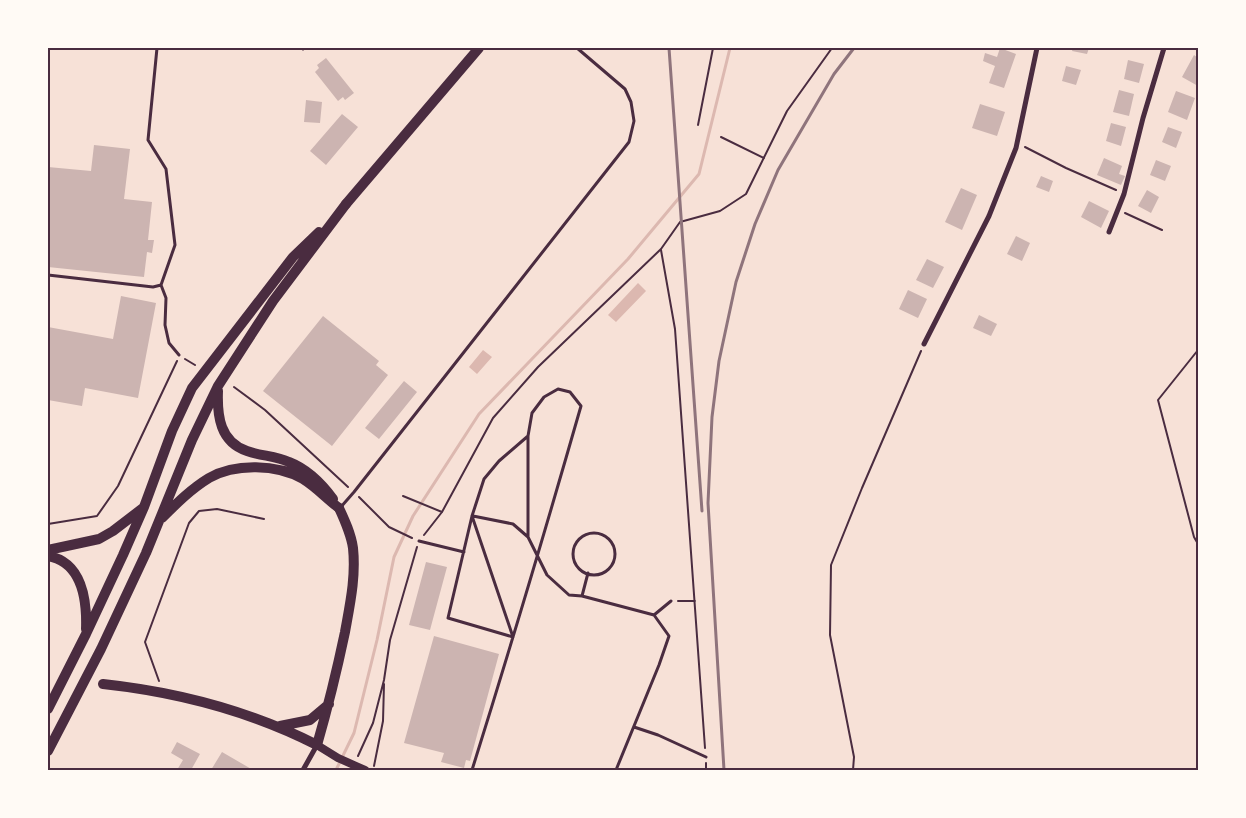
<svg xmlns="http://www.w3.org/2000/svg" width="1246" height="818" font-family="'Fira Sans Condensed',sans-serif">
<rect width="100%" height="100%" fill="#f7e1d7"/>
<!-- water -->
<path fill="#dcb8b0" d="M638,283L646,291L616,322L608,315Z
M483,350L492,357L477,374L469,367Z"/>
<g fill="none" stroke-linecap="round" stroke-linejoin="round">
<!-- stream -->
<path stroke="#dcb8b0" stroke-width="3" d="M336,770L354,733L377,640L394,557L413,516L479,414L628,259L699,174L730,48"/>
</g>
<!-- building -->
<path fill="#ccb4b1" d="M1000,48L1016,54L1004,88L989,83L995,66L983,61L985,53L997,57Z
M1073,48H1089L1087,54L1072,51Z
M1194,55L1198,58V86L1182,77Z
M326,58L354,93L345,100L343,97L338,101L315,72L319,68L317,65Z
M1128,60L1144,64L1139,83L1124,79Z
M1066,66L1081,70L1076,85L1062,81Z
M1119,90L1134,94L1129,116L1113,112Z
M1176,91L1195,98L1187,120L1168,112Z
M306,100L322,102L320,123L304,122Z
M980,104L1005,112L997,136L972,128Z
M342,114L358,127L326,165L310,151Z
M1111,123L1126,127L1121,146L1106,141Z
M1168,127L1182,132L1176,148L1162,142Z
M94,145L130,149L124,199L152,202L148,240H154L152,253L147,252L144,277L48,267V167L91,171Z
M1104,158L1122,166L1119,174L1125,176L1121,185L1097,175Z
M1156,160L1171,166L1165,181L1150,175Z
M1041,176L1053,181L1049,192L1036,187Z
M961,188L977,195L962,230L945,222Z
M1147,190L1159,197L1151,213L1138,206Z
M1089,201L1109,211L1101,228L1081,217Z
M1016,236L1030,243L1022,261L1007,254Z
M927,259L944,267L933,288L916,280Z
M908,290L927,299L918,318L899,309Z
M121,296L156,303L138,398L85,388L82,406L48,400V327L113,339Z
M979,315L997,324L991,336L973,328Z
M323,316L379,361L376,365L388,375L332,446L263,391Z
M404,381L417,392L379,439L365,428Z
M426,562L447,567L430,630L409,625Z
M434,636L499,654L470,761L466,760L464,768L441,762L444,753L404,743Z
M177,742L200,754L191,770H177L183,760L171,753Z
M222,752L253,770H211Z"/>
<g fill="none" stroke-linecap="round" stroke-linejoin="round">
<!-- path -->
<path stroke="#4a2c40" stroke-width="2" d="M698,125L713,48
M721,137L764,158
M1025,147L1066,168L1116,190
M1125,213L1162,230
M661,250L675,329L705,748
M1198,350L1158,400L1194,537L1198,544
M185,359L195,365
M234,387L265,410L348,487
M403,496L442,512
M359,497L389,527L412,538
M48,524L97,516L118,486L177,361
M424,535L442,512L493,418L538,367L661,249L680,222L720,211L746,194L787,111L832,48
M678,601H695
M159,681L145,642L189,523L199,511L217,509L264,519
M358,756L373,723L384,680L390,640L417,547
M706,763V770
M374,766L383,721L384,684
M853,770L854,757L830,635L831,565L862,488L921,351"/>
<!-- service -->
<path stroke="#4a2c40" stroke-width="3" d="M157,48L148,140L166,169L175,245L161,285L166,298L165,325L169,343L179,355
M302,48L303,49
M48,275L153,287L161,285
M340,508L354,492L629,142L634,121L631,102L625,89L577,48
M472,516L513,637L448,618L472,516L484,479L499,461L528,436
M473,516L513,524L528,537
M573 554a21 21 0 1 1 42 0a21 21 0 1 1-42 0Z
M419,541L464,552
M582,596L588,573
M654,615L671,601
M634,727L658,735L706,757
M472,770C510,649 546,528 581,406L570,392L558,389L544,397L532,413L528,436V537L547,575L569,595L582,596L654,615L669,636L659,665L616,770"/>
<!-- minor -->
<path stroke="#4a2c40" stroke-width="5" d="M1109,232L1124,194L1143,118L1164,48
M924,344L989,216L1016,148L1037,48
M303,770L317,745"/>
<!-- tertiary -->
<path stroke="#4a2c40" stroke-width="8" d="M317,745L338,758L365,770"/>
<!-- primary -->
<path stroke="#4a2c40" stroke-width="10" d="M346,204L479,48
M103,684C177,692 250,711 317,745C328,707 337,670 345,632C350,604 356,577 353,548C351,534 345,521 339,508
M280,726L310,720L329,704"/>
<!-- trunk -->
<path stroke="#4a2c40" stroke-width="10" d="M218,391C217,416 220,442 247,451C261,456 276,456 289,462C307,469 322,484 333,499
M162,518C177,503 191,489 209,478C235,463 277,464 303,479C316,487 327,499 339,508
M48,550L99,539L113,531L143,508
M48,556C82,562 87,600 86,629
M48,709L86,634L123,555L144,507L172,431L192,388L293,257L319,232
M48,751L101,649L146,553L192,440L218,386L273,301L346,204"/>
<!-- rail -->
<path stroke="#8f747c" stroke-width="3" d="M669,48L702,511
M724,770L708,503L712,417L719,361L736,282L755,224L778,170L834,74L854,48"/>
</g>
<!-- border -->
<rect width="1246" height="818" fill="none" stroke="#fffaf5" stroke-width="98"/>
<rect x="49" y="49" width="1148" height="720" fill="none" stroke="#4a2c40" stroke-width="2"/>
</svg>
